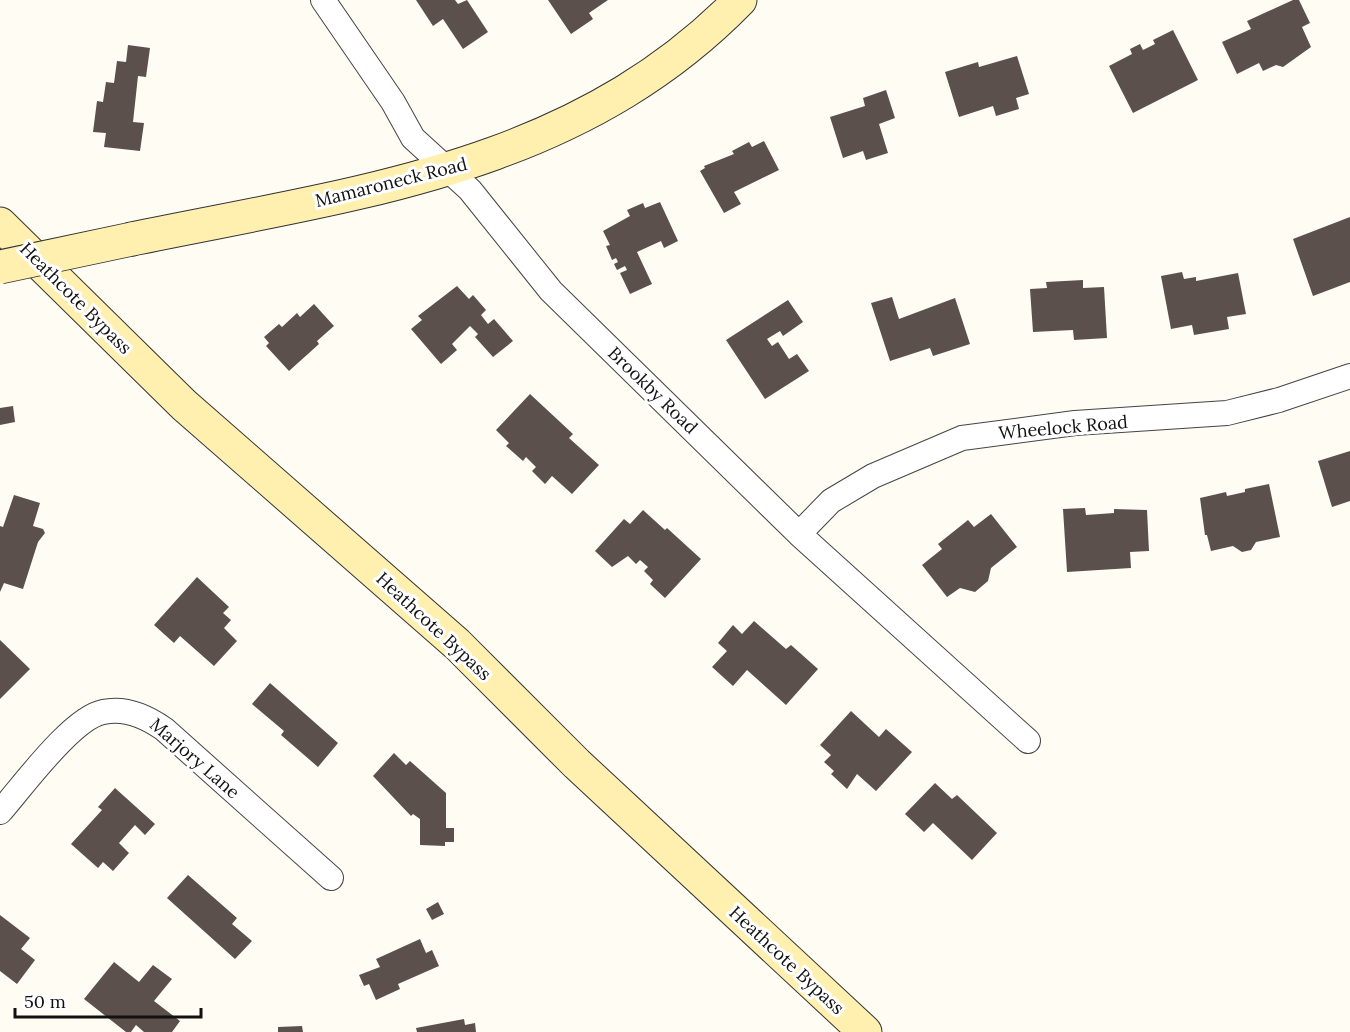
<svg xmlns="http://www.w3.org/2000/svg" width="1350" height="1032" font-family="Lora,serif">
<rect width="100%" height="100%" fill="#fffcf4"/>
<!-- building -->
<path fill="#5b504b" d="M416,0H455L458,4L467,0L488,32L463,49L443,19L433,26Z
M548,0H608L589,13L593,19L571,34Z
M1293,0H1299L1310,23L1302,27L1311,47L1283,67L1276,65L1263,71L1259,63L1237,74L1222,42L1251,29L1247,21Z
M1173,30L1198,80L1133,113L1109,66L1132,54L1130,49L1140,44L1143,50L1155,44L1153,40Z
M128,45L150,48L146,77L138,76L133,122L144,123L140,151L104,147L106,133L93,132L97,101L103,102L106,82L114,83L117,61L126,62Z
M1017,56L1029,94L1016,98L1019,109L996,116L993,106L959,117L945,72L978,62L979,67Z
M886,90L895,118L879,124L888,153L866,160L863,151L843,158L830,117L865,106L863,98Z
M764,141L779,170L734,192L741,204L724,213L700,171L705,168L704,166L734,154L732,151L749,142L752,147Z
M660,202L678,241L664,248L661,241L637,252L652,284L630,294L620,273L627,270L625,266L617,270L614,264L618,262L616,258L612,260L606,246L610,245L603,231L630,216L627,210L643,203L645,208Z
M1350,217V282L1313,296L1293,239Z
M1182,272L1184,279L1196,277V281L1238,273L1246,314L1227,317L1229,329L1194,335L1192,325L1171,329L1161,276Z
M1083,280V288L1104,287L1107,338L1074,340L1073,330L1033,332L1030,289L1047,288L1046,282Z
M457,286L469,299L473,295L486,310L481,315L488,324L494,319L513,341L493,357L475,337L478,334L470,326L452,344L457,350L441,364L411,329L422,320L418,316Z
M892,297L899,319L955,298L970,344L933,356L930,348L890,361L871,303Z
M788,300L803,322L783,336L780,331L767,339L772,346L778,342L789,359L797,354L809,371L765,399L726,340Z
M314,304L334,326L317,341L319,344L289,371L266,346L269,343L264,337L279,324L282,327L297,313L300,317Z
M530,394L573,434L569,438L599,465L572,494L552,476L545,484L532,471L536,467L526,457L523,461L506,446L509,443L496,430Z
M13,406L15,422L0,425V408Z
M1350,451V501L1332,507L1318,461Z
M1269,484L1280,537L1256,542L1251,550L1242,552L1233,546L1211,551L1207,535H1205L1200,498L1226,492L1227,496L1245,492V489Z
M14,495L40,503L33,526L43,529L45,533L38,542L23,589L4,583L0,592V526L3,527Z
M1085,508L1086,515L1114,513V509L1147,510L1149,551L1130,552L1131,568L1067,572L1063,509Z
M643,510L665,530L667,528L701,559L665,598L650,584L653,580L644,571L648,567L640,560L636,564L628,556L612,567L595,551L624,519L630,524Z
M991,514L1017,547L991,568L988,581L975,592L960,588L947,597L922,565L942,549L938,544L968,520L974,527Z
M197,577L229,607L223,613L231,620L224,628L237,641L214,666L180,636L174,643L154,625Z
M754,621L786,649L791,645L818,669L786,705L747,670L733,686L712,667L727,651L718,643L733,625L742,634Z
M0,640L30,669L0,699Z
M270,683L338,743L318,767L281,735L284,731L252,704Z
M851,711L879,737L886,729L912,752L876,791L857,774L847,789L831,774L834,771L824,762L831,755L820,745Z
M394,753L406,765L410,761L446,793V828H454V842H445V846L420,845V819L413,814L411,816L373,776Z
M935,783L952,799L957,795L997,833L972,860L933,823L924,832L905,814Z
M115,788L155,824L145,835L135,825L119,843L129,853L113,871L103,862L98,868L71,844L102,810L98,807Z
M188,875L237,918L232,924L252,941L235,959L167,898Z
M438,902L444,914L432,920L426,909Z
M0,915L30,938L21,949L35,960L17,984L0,971Z
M420,939L426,953L432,950L439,966L398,984L400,989L376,1000L369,984L364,986L359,975L380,967L376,959Z
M114,962L139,982L153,965L172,979L154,1001L180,1021L172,1032H144L136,1025L131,1032H126L84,999Z
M464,1019L465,1025L475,1023L476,1032H417L416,1028Z
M302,1026L303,1032H278V1027Z"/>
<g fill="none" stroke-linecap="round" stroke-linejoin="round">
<defs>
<path id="street" d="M323,0L393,102L413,138L470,190L551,291L799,534L1028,741
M799,534L831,501L873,476L962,438L1075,423L1227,413L1279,400L1350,376
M0,812C22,787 72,718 103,712C125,707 147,717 164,729L331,878"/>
<path id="secondary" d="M0,224L184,405L457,644L577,764L865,1032
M132,239C353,193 574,170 740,0"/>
</defs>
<!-- street casing -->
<use href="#street" stroke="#444" stroke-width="26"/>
<!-- secondary casing -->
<use href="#secondary" stroke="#333" stroke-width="35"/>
<!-- street -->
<use href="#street" stroke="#fff" stroke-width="24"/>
<!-- secondary -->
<use href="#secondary" stroke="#fff0af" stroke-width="33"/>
<defs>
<path id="secondary-bridge" d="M0,267L132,239"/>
</defs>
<!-- secondary-bridge casing -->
<use href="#secondary-bridge" stroke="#333" stroke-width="35" stroke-linecap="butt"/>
<!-- secondary-bridge -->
<use href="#secondary-bridge" stroke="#fff0af" stroke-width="33"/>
</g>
<g text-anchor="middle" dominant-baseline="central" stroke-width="6" stroke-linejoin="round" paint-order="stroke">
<!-- street labels -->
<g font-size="18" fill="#111" stroke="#fff">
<text transform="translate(391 182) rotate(-14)">Mamaroneck Road</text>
<text transform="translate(76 298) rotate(45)">Heathcote Bypass</text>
<text transform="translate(653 390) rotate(44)">Brookby Road</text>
<text transform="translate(1063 427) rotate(-5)">Wheelock Road</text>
<text transform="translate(434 626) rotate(43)">Heathcote Bypass</text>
<text transform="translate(195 758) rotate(41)">Marjory Lane</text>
<text transform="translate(787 960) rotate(43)">Heathcote Bypass</text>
</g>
</g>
<!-- scale -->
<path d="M15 1008v9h186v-9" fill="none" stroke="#111111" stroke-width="3"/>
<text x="24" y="1008" font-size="18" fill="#111111" stroke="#ffffff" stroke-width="4.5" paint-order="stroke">50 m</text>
</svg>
